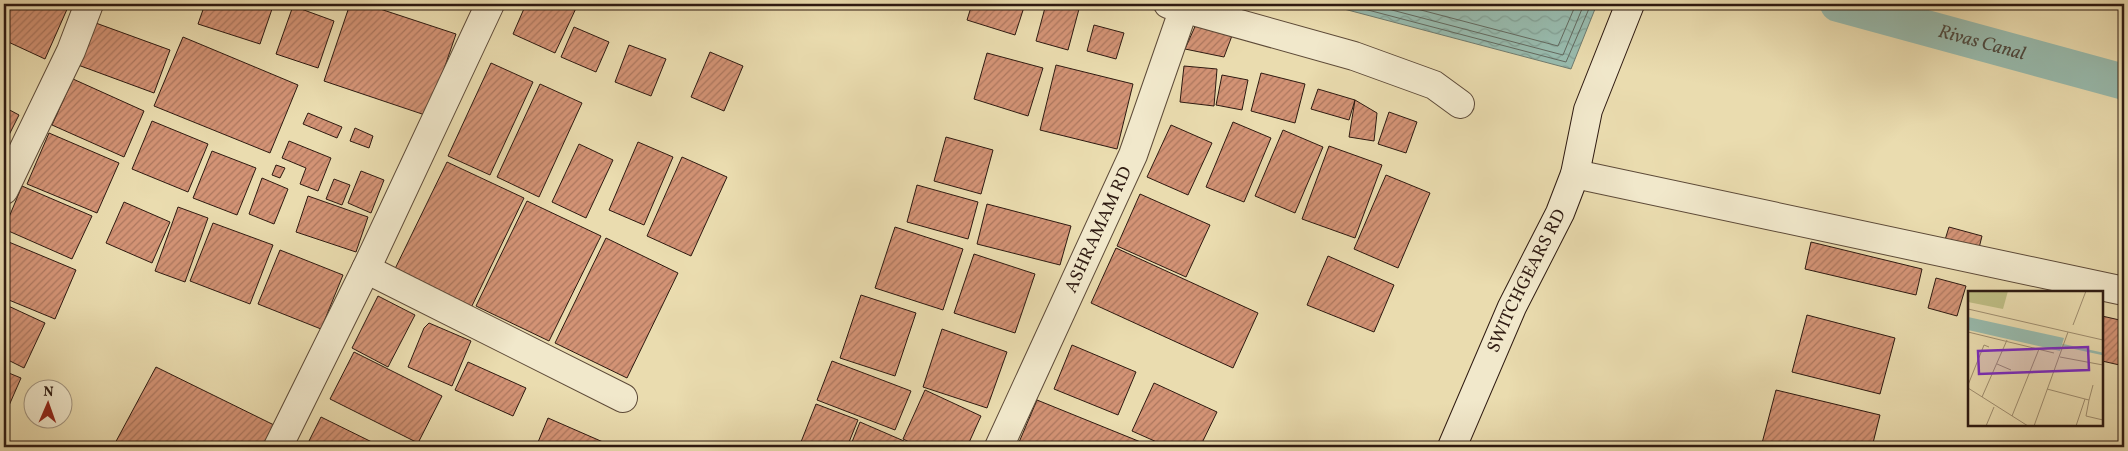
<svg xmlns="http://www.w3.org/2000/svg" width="2128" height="451" font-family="Vollkorn,serif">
<defs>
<pattern id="water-waves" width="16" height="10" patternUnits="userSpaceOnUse" patternTransform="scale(1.25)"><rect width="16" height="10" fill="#98bbae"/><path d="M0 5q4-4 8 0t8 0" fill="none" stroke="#83a095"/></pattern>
<pattern id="building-hatch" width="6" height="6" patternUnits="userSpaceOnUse" patternTransform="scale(1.25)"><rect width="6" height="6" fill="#d39375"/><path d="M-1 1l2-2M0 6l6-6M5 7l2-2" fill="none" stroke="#ac775f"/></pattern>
</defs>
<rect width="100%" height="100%" fill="#eadcaf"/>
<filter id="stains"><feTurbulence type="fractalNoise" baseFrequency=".004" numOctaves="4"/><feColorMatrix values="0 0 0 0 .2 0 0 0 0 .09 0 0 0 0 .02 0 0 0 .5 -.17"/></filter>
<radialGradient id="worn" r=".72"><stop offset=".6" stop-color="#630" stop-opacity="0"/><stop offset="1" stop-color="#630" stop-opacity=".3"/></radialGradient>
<!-- water -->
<path fill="url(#water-waves)" stroke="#6e7b6f" d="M1325,4H1597L1571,69Z"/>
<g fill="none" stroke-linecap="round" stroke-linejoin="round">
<!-- shore -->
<path stroke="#636a60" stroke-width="1" d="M1345,4L1566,62L1591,4
M1369,4L1563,55L1584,4
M1398,4L1558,46L1576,4"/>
<!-- canal -->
<path stroke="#98bbae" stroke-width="36" id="s1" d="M1838,4L2124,82"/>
</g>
<!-- building -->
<path fill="url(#building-hatch)" stroke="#2e1a11" d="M4,4H62L68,7L45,59L4,40Z
M205,4H256L272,9L260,44L198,24Z
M350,4H365L456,34L428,116L324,81Z
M526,4H578L555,53L513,34Z
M972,4H1025L1015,35L967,20Z
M1046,4H1060L1079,9L1068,50L1036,41Z
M293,6L334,21L318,68L276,54Z
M93,22L170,50L154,93L78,65Z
M1197,22L1233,33L1224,57L1185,49Z
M1094,25L1124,33L1116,59L1087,51Z
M574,27L609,42L596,72L561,57Z
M183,37L298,85L270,153L154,106Z
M629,45L666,59L651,96L615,82Z
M710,52L743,66L724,111L691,97Z
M987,53L1043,68L1028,116L974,99Z
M491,63L533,82L490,175L448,156Z
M1056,65L1133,84L1117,149L1040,130Z
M1184,66L1217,69L1214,106L1180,102Z
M1261,73L1305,84L1295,123L1251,111Z
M1222,75L1248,80L1242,110L1216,105Z
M73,79L144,111L124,157L52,125Z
M540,84L582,103L539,197L497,177Z
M1318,89L1355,100L1349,120L1311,109Z
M1355,100L1377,113L1374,141L1349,137Z
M4,107L19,115L4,145Z
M1389,112L1417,122L1406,153L1378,144Z
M308,113L342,127L337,138L303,124Z
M152,121L208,144L188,192L132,169Z
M1233,122L1271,138L1244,202L1206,187Z
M1171,125L1212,143L1188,195L1147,177Z
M355,128L373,136L369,148L350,141Z
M1283,130L1323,147L1295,213L1255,196Z
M49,133L119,163L97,213L27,184Z
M946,137L993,150L981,194L934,181Z
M289,141L331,158L318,191L300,184L306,168L282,158Z
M638,142L673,157L644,225L609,210Z
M579,144L613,160L586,218L552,202Z
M1329,146L1382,165L1355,238L1302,219Z
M212,151L256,168L237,215L193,198Z
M682,157L727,177L691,256L647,236Z
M447,162L524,198L469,312L392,275Z
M276,165L285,168L280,178L272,175Z
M361,171L384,180L371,213L348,203Z
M1386,175L1430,193L1398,268L1354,249Z
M262,178L288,189L274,224L249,214Z
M334,179L350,185L342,205L326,199Z
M917,185L978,202L968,239L907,222Z
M22,186L92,216L72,259L4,229Z
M1140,194L1210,225L1186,277L1117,246Z
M308,196L368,217L356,252L296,232Z
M527,201L601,236L549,341L476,306Z
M124,202L170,222L152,263L106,243Z
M987,204L1071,226L1060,265L977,244Z
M178,207L208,218L185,282L155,271Z
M213,223L273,245L250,304L190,281Z
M895,227L963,249L943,310L875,288Z
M1949,227L1982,236L1978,252L1944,243Z
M606,238L678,273L627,378L555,343Z
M4,240L76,270L55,319L4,298Z
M1811,242L1922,269L1916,295L1805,269Z
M1116,248L1258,313L1233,368L1091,303Z
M280,250L343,275L321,329L258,304Z
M974,254L1035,274L1015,333L954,313Z
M1328,256L1394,285L1374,332L1307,305Z
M1936,278L1966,286L1957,316L1928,308Z
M861,295L916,313L895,376L840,358Z
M378,296L415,315L388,367L352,348Z
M4,304L45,323L24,368L4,358Z
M1807,315L1895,338L1880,394L1792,372Z
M2102,316L2124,321V366L2102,361Z
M429,323L471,341L452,386L408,367L424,328Z
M942,329L1007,352L987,408L923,387Z
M1072,345L1136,372L1118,415L1054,389Z
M354,352L442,396L418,443L330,399Z
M832,361L911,391L895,430L817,400Z
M468,362L526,388L513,416L455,390Z
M156,367L274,425L264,447H113Z
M4,371L21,378L4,417Z
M1154,383L1217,412L1200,447H1168L1132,431Z
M925,390L981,416L967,447H920L903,439Z
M1776,390L1880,415L1872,447H1761Z
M1037,400L1153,447H1017Z
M816,404L858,420L847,447H799Z
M321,417L382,447H306Z
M548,418L603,442L601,447H536Z
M860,422L904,441L901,447H850Z"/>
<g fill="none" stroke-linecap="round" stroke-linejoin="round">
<defs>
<g id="street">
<path d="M1168,4L1354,56L1434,85L1460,104"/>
<path d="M1575,174L2124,291"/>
<path d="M4,190L71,51L89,4"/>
<path d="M366,269L623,398"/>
<path d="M278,447L366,269L490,4"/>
<path id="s2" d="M999,447L1133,155L1184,8"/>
</g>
<g id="secondary">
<path id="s3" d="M1452,447L1512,307L1560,213L1575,174L1588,110L1630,4"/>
</g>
</defs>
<!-- street casing -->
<use href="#street" stroke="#5d4a38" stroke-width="30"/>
<!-- secondary casing -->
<use href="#secondary" stroke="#2e1a11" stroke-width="30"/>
<!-- street -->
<use href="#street" stroke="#f1e8cb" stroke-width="28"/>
<!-- secondary -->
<use href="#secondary" stroke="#f1e8cb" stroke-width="28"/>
</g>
<g text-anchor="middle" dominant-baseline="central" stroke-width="5" stroke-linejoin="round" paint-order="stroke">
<!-- street labels -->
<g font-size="18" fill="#2e1a11" stroke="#f1e8cb">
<text stroke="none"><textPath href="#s2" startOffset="239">ASHRAMAM RD</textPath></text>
<text stroke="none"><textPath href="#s3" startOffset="182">SWITCHGEARS RD</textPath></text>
</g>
<!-- water labels -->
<g font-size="19" font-style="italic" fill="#4e4a40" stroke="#f1e8cb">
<text stroke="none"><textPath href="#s1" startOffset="149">Rivas Canal</textPath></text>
</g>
</g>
<!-- overview -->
<g transform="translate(1968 291)">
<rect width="135" height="135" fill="#eadcaf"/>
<path d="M0,0H40L35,18L0,11Z" fill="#bfbe85"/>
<path d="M0,26L96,47L92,60L0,39Z" fill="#98bbae"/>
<path fill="none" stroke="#98bbae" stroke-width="2.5" d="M94,54L135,63"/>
<path fill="none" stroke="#9f8e70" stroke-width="1" d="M0,18L100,41M105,34L118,0M0,41L86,62M92,66L135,74M29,73L43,79M0,94L16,54L21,56M0,97L60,135M79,98L117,108L108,135M14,106L39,49M117,108L121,109L118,125L135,129M121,109L125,94M44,125L71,58M18,135L26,116M66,135L100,41L135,49"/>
<path fill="#7b2cbf" fill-opacity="0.15" stroke="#7b2cbf" stroke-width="2.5" d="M120,56L121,79L11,83L10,60Z"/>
<rect width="135" height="135" fill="none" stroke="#2e1a11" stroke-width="2.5"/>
</g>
<!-- margin -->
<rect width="2128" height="451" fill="none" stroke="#eadcaf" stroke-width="20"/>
<rect x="5" y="5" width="2118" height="441" fill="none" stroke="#2e1a11" stroke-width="2.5"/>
<rect x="10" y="10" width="2108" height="431" fill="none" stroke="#2e1a11"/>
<!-- north arrow -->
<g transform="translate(48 404) rotate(2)"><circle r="24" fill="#f1e8cb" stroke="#a39681"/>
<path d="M0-4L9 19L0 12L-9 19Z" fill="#8f2418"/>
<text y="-8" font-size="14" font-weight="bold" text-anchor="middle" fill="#2e1a11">N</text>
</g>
<rect width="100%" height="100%" filter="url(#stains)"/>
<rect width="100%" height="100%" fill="url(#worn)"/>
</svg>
